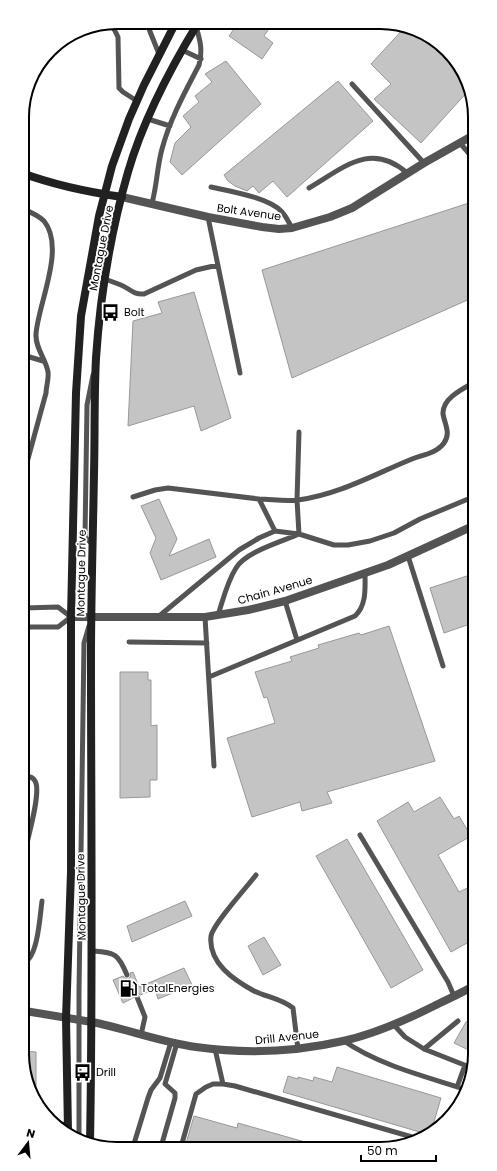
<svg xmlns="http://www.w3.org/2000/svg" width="497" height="1171" font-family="Poppins,sans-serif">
<rect width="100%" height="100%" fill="#fff"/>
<!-- building -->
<path fill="#c4c4c4" stroke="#989898" d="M238,23H273L264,36L273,43L262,59L229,36Z
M405,27L447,50L470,89L421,143L374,99L391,84L371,64Z
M226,61L261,104L182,175L170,162L175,143L191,127L183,116L199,102L195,96L212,82L205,74Z
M338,81L373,121L287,197L273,181L259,193L253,186L247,191L235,186L228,181L224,175Z
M472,202V298L292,378L262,270Z
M194,292L231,418L201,431L194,406L128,426L133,321L162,313L158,302Z
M159,499L177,539L169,556L209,539L216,557L161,580L150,553L156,538L141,506Z
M473,574V623L444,633L430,588Z
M389,626L435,761L327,792L332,803L302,811L300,802L252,817L227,738L275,723L267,697L264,698L255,672L292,661L290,657L319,648L318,645L359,633L361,635Z
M120,672H148V680H151V726L157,725V780H150V797L120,798Z
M440,797L454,819L459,816L471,836L438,855L459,892L474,885V939L451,952L377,821L408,802L414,812Z
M347,839L423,970L391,988L316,856Z
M185,901L192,916L132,942L127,926Z
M264,937L281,965L263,975L248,946Z
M184,968L192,985L158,999L155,989L140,995L138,993H135L133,998L123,1003L113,980L123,976L125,978L128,979L131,976L130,973L133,972L139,987Z
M475,1018V1053L454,1043L466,1022Z
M25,1051L36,1052V1098L25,1079Z
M337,1067L441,1098L430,1135L283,1092L288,1076L298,1079V1077L313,1081L314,1077L332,1082Z
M194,1116L237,1128L238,1123L312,1144V1146L185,1147Z"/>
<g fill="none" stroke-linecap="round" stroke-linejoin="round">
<!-- service -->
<path stroke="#545454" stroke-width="5" d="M149,22V29L159,54
M111,23L118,37L119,88L123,92L137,101
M182,50L201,59
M352,84L424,163
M148,119L170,126
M460,143L472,157
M211,187C230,191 270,198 282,212C286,216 289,223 292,228
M309,188C343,168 371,141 407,173
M152,203C157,185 157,167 162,149C170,119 185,92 199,65C203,50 200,40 196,26
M23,209C30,212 38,215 44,221C66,248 38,304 36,334C35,348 46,359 48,372C49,379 46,387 46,393L23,477
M208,217L240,373
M105,279C110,281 116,283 121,285C129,288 133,295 144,294L196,270L218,265
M23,355L43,361
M93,375L87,405L85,537L93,545
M133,497L155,490L168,488L259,499L275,531
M259,499C271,499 285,502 298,500C338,495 375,474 412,459C422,455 437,453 444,443C451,433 445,425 443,414C442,399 462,389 473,383
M408,556L443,666
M285,601L297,640
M24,608L58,607L71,617L58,627H24
M218,615C223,600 227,582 236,568C245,552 281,542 299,534L297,500L299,432
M158,617L239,550L259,538L275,531L299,534L334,545H348L370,541L394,533L420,519L473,497
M205,617L214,766
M129,642L207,643
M209,677L355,616C367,605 365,587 365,573
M24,776C28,776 33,777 35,781C42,791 27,841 24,855
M360,835L448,982L454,996
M256,875C247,887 213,924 211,936C208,963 234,980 254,991C267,997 282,999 293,1008L298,1049
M93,951C115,953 118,953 127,975
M25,962C38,956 40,915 42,901
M137,997L145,1017L141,1035
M393,1024L405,1037L424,1049L472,1068
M344,1041C379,1065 424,1076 464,1089
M215,1049L223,1084
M424,1049L458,1021
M457,1087L465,1065
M52,1123L68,1125
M79,1137V992L84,643L89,626
M133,1147L148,1098L151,1090L160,1078L171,1042
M161,1147L175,1098V1093L165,1084L177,1043
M181,1147L196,1094L206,1087L213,1084H223L235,1086L419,1139"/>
<!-- minor -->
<path stroke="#545454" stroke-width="8" d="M122,197L208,217L262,227L279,229L292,228L330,217L352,208L424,163L472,136
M71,617H205L248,610L285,601L388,565L473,526
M92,1022C127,1029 160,1042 196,1047C245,1054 295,1052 343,1041C375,1034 406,1020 434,1006C448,999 462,993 475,985"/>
<!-- tertiary -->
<path stroke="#545454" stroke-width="8" d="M25,1011L92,1022"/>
<!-- secondary -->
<path stroke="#212121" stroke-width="8" d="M22,173C54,185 88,192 122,197
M68,1131L66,1018L71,872V617L76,393L81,316L99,216L112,166L129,119L144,85L176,22
M90,1143C93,981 91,818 91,656C91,595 93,534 94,473C95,435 94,396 96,358C100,298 111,231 128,172C143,120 170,69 198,23"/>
</g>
<!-- icons -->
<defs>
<symbol id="bus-bare" viewBox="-9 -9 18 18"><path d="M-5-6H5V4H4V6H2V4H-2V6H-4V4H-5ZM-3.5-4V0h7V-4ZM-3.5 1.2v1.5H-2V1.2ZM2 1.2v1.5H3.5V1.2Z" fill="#000" stroke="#fff" stroke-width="2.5" paint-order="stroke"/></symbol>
<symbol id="fuel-bare" viewBox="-9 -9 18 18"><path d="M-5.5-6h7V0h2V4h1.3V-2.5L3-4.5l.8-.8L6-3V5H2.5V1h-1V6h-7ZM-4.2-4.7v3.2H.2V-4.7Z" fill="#000" stroke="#fff" stroke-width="2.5" paint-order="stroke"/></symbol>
</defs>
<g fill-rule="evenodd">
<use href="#bus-bare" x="98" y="300" width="25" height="25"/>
<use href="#fuel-bare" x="116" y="976" width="25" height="25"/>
<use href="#bus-bare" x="70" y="1060" width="25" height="25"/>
</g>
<g text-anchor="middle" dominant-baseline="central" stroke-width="3.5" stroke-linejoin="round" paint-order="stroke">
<!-- street labels -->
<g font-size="11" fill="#000" stroke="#fff">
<text transform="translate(249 212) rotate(8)">Bolt Avenue</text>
<text transform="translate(101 248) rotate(-79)">Montague Drive</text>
<text transform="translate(81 573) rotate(-89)">Montague Drive</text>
<text transform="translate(275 590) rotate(-16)">Chain Avenue</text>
<text transform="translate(81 897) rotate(-91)">Montague Drive</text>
<text transform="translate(287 1037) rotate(-6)">Drill Avenue</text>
</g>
<!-- poi labels -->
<g font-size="11" fill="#000" stroke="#fff" text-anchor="start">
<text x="124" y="312">Bolt</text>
<text x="141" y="988">TotalEnergies</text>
<text x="96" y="1072">Drill</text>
</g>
</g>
<!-- crop -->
<path d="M0 0H497V1171H0ZM117 29H380A88 88 0 0 1 468 117V1054A88 88 0 0 1 380 1142H117A88 88 0 0 1 29 1054V117A88 88 0 0 1 117 29Z" fill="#fff" fill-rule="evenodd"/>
<path fill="none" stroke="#000" stroke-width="2" d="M117 29H380A88 88 0 0 1 468 117V1054A88 88 0 0 1 380 1142H117A88 88 0 0 1 29 1054V117A88 88 0 0 1 117 29Z"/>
<!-- north arrow -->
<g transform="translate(28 1143) rotate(16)" stroke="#ffffff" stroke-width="3" paint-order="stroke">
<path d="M0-3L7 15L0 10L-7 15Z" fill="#000000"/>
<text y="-6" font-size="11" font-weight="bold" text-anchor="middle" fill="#000000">N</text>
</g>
<!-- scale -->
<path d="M361 1155v6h75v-6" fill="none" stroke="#000000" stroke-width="2"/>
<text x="367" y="1155" font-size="12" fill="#000000" stroke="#ffffff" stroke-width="3" paint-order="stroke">50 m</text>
</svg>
